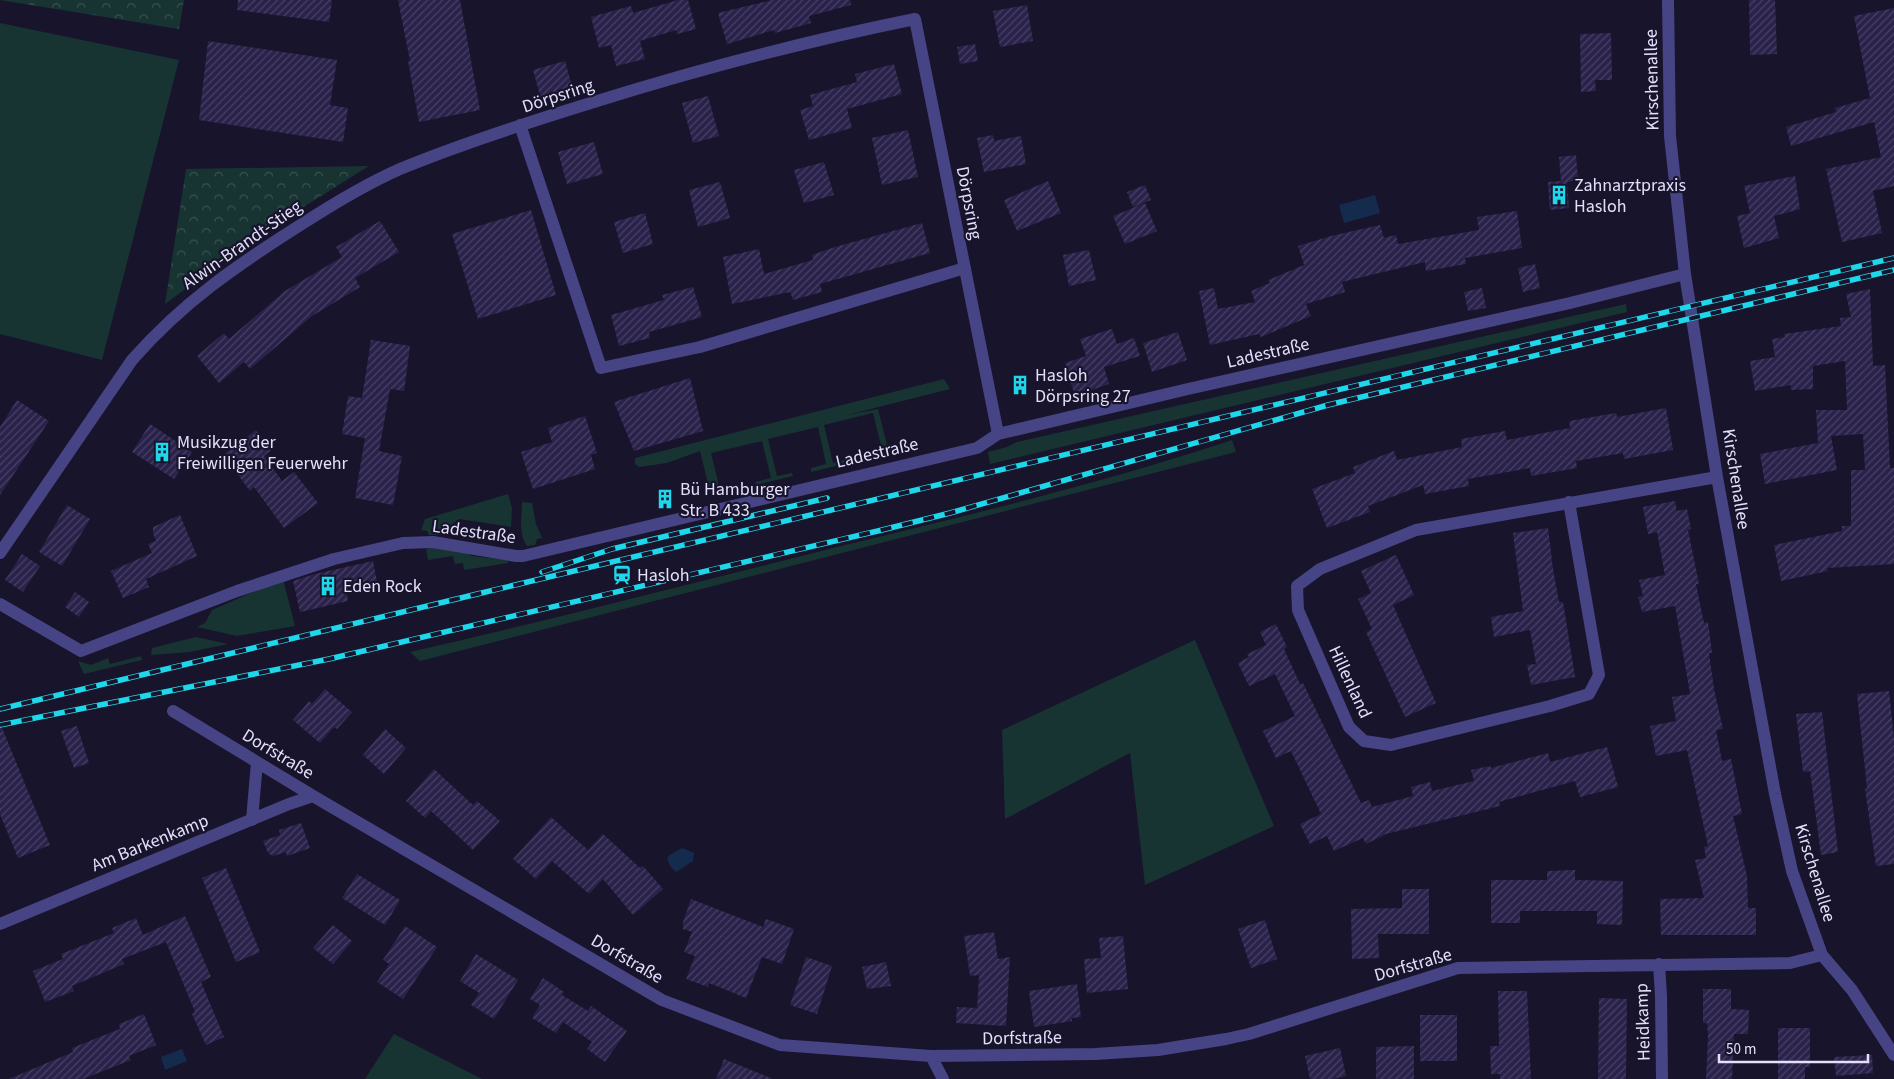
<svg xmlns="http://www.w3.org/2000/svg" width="1894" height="1079" font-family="'Source Sans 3',sans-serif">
<defs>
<pattern id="park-crowns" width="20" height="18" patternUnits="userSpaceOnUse" patternTransform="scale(1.25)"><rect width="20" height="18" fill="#173433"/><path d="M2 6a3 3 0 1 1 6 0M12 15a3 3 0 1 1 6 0" fill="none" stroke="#395151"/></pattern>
<pattern id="building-hatch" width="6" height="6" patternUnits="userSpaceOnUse" patternTransform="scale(1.25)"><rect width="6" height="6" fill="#2a224a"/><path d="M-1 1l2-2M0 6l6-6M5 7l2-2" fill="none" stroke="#494265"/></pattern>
</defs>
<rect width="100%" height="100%" fill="#18142b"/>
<!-- grass -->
<path fill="#173433" d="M0,23L179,60L102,360L0,334Z
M1626,304L1627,312L990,464L988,452L1007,447L1017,442Z
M944,379L950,389L847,415L878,409L889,453L867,458L866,455L882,450L873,413L824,425L833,463L848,459V463L811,472V468L826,464L818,427L768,439L777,476L792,473L793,476L756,485L755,482L771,478L762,441L711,453L720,490L737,486V490L711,496L700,451L667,463L639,467L635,464V458Z
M1232,440L1236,452L420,661L410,652C553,619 695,583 837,547C969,515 1103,483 1232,440Z
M508,494L512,508L511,527L459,519L438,535H429L427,531L421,530L425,519Z
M522,502L532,503L536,524L542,538L537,539L535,545L527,546C518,535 522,515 522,502Z
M440,547L464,551L472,556L508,560V563L464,570L463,563L455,564L453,556L428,560L426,549Z
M283,579L295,626L237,636L197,627L205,623L212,610Z
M196,637L228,644L190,652L151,655L152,648Z
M1195,640L1274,826L1145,885L1130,753L1005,819L1002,730Z
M141,656L142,660L84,674L78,661L91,665L108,658L110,664Z
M394,1034L482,1079H365Z"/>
<!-- park -->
<path fill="url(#park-crowns)" d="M0,0H184L179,29Z
M369,166L257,236L165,304L186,169Z"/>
<!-- water -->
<path fill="#152b4e" d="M1375,195L1380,213L1344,223L1339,205Z
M682,848L694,853L693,861L676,872L670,866L667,858L671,854Z
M182,1049L187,1061L165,1070L161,1057Z"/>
<!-- building -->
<path fill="url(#building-hatch)" d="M238,0H332L329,22L237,10Z
M398,0H460L480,110L419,122L408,61H410Z
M678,0H688L696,29L677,34L676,30L640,41L645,59L616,66L611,45L599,48L591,17L631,6L633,13Z
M772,0H850L851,5L809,16L811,23L775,33L774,30L727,44L718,13Z
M1749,0H1775L1777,54L1750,55Z
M1027,5L1033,41L1000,47L993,11Z
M1894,8V186L1873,191L1882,233L1842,242L1826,169L1881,157L1874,122L1791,146L1786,127L1836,112L1835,108L1870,98L1854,16Z
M1611,33L1612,80H1595L1596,91L1581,92L1580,34Z
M208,41L337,60L330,105L348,108L343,142L199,120Z
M975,44L978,61L960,64L957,47Z
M565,61L573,90L541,99L533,70Z
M894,64L902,94L847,109L852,128L809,140L800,110L813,106L810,95L857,82L855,74Z
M708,96L719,136L693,143L682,103Z
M908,130L918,177L882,185L872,138Z
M993,135L994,141L1021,136L1026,164L984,172L977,138Z
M594,142L603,174L567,184L558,152Z
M1576,155L1578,180L1567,182L1569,208L1550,210L1548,182L1561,181L1559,157Z
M824,162L834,195L804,203L794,170Z
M1795,176L1800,209L1774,216L1779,238L1744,248L1737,216L1750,213L1744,186Z
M1048,181L1061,213L1017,231L1004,200Z
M720,182L730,218L698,227L689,190Z
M1145,185L1151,200L1133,207L1127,192Z
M1145,203L1157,231L1125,244L1113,216Z
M531,210L556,295L478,319L452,234Z
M1517,211L1522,248L1465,258L1466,264L1426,271L1425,262L1342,282L1345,292L1306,304L1311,316L1261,337L1259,334L1210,345L1199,291L1214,288L1218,309L1255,302L1251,291L1270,283L1268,280L1304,265L1298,246L1331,236L1380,225L1384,238L1396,235L1398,244L1479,230L1477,217Z
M645,213L653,244L623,253L614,222Z
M380,221L399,252L355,278L360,287L312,316L250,369L244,362L219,383L197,356L224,333L229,339L285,291L342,257L336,247Z
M922,223L930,253L820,284L822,292L793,300L790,292L732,304L723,257L759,249L764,274L813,260L812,255L835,247Z
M1089,250L1096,280L1069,286L1063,255Z
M1535,264L1540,288L1523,292L1518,268Z
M693,287L702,317L649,332L650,338L619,346L611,315L664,300L662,295Z
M1482,288L1486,308L1468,311L1464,292Z
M1870,289L1873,366L1885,365L1890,468H1894V564L1827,568L1828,571L1781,581L1774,545L1842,531V526H1851V470H1865L1863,434L1831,436L1837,470L1765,484L1760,454L1818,443L1816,410H1847L1845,361L1813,366V389L1791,390V385L1755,391L1750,361L1775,357L1772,339L1785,337L1784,334L1841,326L1840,318L1851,317L1846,294Z
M1112,329L1117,344L1134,338L1140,356L1104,367L1109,384L1075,396L1065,363L1086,356L1080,339Z
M1178,332L1187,360L1152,372L1143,343Z
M371,340L410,346L404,391L390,389L379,451L402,456L393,505L355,498L365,438L342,434L348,396L362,398Z
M690,378L703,431L634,451L614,402Z
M17,400L49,421L0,495V427Z
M1666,408L1673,450L1624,459L1623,453L1576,461L1577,468L1531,476L1530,468L1468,479L1469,486L1425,494L1423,485L1368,506L1370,512L1327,528L1312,489L1355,473L1353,467L1394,451L1397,460L1462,447L1461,439L1505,431L1507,440L1570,428L1569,421L1616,413L1617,417Z
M585,416L597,453L591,455L595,469L533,489L521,452L552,442L548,428Z
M150,424L192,452L174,479L132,452Z
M256,430L271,450L264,456L282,481L294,472L318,503L284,528L254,487L250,491L223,455Z
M1675,501L1677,511L1687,509L1691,529L1688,530L1699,584H1696L1704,623L1708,622L1712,653H1709L1714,689L1723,729L1716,730L1722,761L1731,759L1742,814L1733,816L1747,876L1748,908H1756V935H1661L1660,899L1704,898L1695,860L1706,858L1704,847L1708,846L1687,750L1656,756L1650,726L1676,721L1672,697L1690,694L1675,606L1642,612L1638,597L1643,596L1639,580L1665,575L1657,532L1648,534L1643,507Z
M67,505L90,519L62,566L39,552Z
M180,515L197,556L146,579L149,587L123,598L111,571L152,553L148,544L156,541L153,533V527Z
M1548,528L1553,569L1559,602H1563L1575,677L1531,685L1527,665L1536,664L1530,630L1494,637L1491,617L1523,611L1513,533Z
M22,554L40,566L23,592L5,580Z
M1396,555L1414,595L1393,605L1436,703L1405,717L1366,632L1372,629L1358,599L1371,593L1361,571Z
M373,561L377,582L346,589L348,601L300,612L293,581L315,574Z
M75,592L89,602L79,617L65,607Z
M1276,624L1287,647L1284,649L1300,684L1303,683L1361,803L1369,800L1372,807L1413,796L1411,787L1430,782L1432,791L1474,781L1471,770L1490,766L1491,768L1548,753L1550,762L1607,747L1618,787L1580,797L1575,781L1499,802L1500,806L1386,834L1366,844L1363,838L1334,851L1327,836L1310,844L1300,824L1321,814L1291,751L1276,758L1263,731L1295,716L1275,674L1249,686L1238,663L1249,657L1247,654L1266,645L1260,632Z
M325,689L352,712L337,729L334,727L320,743L293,720L309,701L312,704Z
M1889,691L1894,739V864L1876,866L1865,789L1867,788L1857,694Z
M1822,712L1838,852L1821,855L1810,771L1803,772L1796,714Z
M0,723L50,845L18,858L0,814Z
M77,726L89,763L74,768L61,731Z
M385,729L406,748L384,774L363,755Z
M434,769L473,805L477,801L500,821L473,850L431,811L425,818L406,801Z
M551,817L588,850L603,834L640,868L643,866L663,889L633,915L603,879L589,894L552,861L536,879L513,859Z
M301,823L310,848L287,856L286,852L273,856L268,853L263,841L280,835L279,830Z
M226,868L260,952L236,962L202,878Z
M1575,870V880L1623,881L1622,925L1597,924V911H1520V923H1491V880H1547V871Z
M357,874L400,900L385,925L342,898Z
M1402,889H1429V934H1378L1379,958L1352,959L1351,909L1402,908Z
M691,899L763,927L766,919L794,929L782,964L762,957L746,998L709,983L708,987L686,979L695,956L684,952L692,932L683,929V922Z
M185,916L211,977L201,982L224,1037L206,1045L192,1014L195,1012L166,942L122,959L124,964L72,986L74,991L45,1002L33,971L63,959L61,954L114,933L112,928L136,918L143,935Z
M1265,920L1277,959L1251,968L1238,929Z
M333,925L352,941L333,964L313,948Z
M405,926L437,947L403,999L377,982L389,964L383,960Z
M994,932L998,959L1010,957L1006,1026L956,1023L957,1007L977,1008L979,975L970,976L964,936Z
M1123,936L1128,989L1087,993L1084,959L1101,958L1099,938Z
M476,954L518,980L494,1019L471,1005L479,993L460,981Z
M806,957L832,966L817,1014L790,1005Z
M886,962L891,986L867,989L862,967Z
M543,978L564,992L562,995L588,1011L591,1006L627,1031L605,1062L587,1049L592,1042L563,1022L556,1033L532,1018L540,1005L530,999Z
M1077,984L1081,1017L1072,1018V1021L1034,1027L1029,991Z
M1703,989H1731V1009L1749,1010L1748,1034H1734L1732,1079H1706L1708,1035L1707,1023H1703Z
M1498,991H1527L1531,1079H1500V1074H1491L1490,1046H1499Z
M1599,998L1627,999L1626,1079H1598Z
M144,1014L156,1045L129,1056L131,1060L83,1079H9L73,1052L72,1048L120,1029L119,1024Z
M1420,1015H1457V1061H1420Z
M1778,1028H1810V1067H1805V1079H1778Z
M1414,1046V1079H1376V1047Z
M1340,1048L1346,1076L1333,1079H1310L1305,1056Z
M1872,1055L1873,1073L1836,1076L1834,1057Z
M724,1059L771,1078V1079H716Z"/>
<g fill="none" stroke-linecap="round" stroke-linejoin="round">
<!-- minor -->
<path stroke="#464485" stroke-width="12" d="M1668,0L1670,136L1685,274L1717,477L1775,794L1792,871L1822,955L1852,990L1894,1055
M520,125L601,368L700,347L965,268
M1569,502L1599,675L1589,694L1550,706L1391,745L1364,741L1349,727L1298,610L1297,586L1320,569L1416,530L1717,477
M0,553L132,360C183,302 237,265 302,224C333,204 366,184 400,169C463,143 529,122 594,102C700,69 806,41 915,19L998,434
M0,604L81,651L237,591L334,559L403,543L433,542L516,556H523L977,448L998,434L1188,389L1570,303L1685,274
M173,711L313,796L662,1000L780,1045L931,1056L1095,1054L1158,1050L1226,1039L1249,1034L1458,968L1790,963L1822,955
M252,820L257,762
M0,924L289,804L313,796
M1659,964L1661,996L1662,1079
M931,1056L943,1079"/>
<defs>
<path id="rail" d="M542,572L612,549L827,498
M0,709L473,595L1894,258
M0,725L329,659L882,530L950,513L1328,405L1894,270"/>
</defs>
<!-- rail casing -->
<use href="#rail" stroke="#1ed7ea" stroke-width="5.5"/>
<!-- rail -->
<use href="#rail" stroke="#18142b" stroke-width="4" stroke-dasharray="11" stroke-linecap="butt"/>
</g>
<!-- icons -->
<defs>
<symbol id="building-bare" viewBox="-9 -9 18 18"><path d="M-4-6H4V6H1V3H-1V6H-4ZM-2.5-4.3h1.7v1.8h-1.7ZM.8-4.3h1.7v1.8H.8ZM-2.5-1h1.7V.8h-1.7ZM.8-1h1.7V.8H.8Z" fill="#1ed7ea" stroke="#18142b" stroke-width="2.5" paint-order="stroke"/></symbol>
<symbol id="station-bare" viewBox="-9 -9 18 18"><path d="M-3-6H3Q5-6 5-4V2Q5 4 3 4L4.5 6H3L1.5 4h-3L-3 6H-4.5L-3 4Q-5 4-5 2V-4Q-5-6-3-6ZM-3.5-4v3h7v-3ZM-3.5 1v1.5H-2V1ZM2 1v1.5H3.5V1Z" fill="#1ed7ea" stroke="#18142b" stroke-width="2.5" paint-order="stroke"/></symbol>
</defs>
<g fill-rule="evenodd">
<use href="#building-bare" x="1545" y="181" width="28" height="28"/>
<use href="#building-bare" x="1006" y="371" width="28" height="28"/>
<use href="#building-bare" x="148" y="438" width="28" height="28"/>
<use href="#building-bare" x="651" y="485" width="28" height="28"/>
<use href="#station-bare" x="608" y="561" width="28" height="28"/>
<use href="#building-bare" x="314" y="572" width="28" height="28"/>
</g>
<g text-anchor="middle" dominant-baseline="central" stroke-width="4.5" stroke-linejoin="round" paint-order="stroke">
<!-- street labels -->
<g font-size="18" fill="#e3e0fc" stroke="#18142b">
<text transform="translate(1652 80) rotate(-91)">Kirschenallee</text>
<text transform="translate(558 96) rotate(-18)">Dörpsring</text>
<text transform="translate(969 203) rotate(79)">Dörpsring</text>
<text transform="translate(242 245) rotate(-35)">Alwin-Brandt-Stieg</text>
<text transform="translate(1268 353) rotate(-13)">Ladestraße</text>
<text transform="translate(877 453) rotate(-13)">Ladestraße</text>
<text transform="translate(1736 479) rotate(81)">Kirschenallee</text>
<text transform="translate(474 532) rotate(8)">Ladestraße</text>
<text transform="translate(1350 682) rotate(65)">Hillenland</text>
<text transform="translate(278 754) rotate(31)">Dorfstraße</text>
<text transform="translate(150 843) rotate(-22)">Am Barkenkamp</text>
<text transform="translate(1815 873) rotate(73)">Kirschenallee</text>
<text transform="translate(627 959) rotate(30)">Dorfstraße</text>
<text transform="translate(1413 965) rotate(-16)">Dorfstraße</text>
<text transform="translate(1643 1022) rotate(-92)">Heidkamp</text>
<text transform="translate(1022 1038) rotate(-1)">Dorfstraße</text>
</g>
<!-- poi labels -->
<g font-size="18" fill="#e3e0fc" stroke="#18142b" text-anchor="start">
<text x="1574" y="185">Zahnarztpraxis<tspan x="1574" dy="21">Hasloh</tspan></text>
<text x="1035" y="375">Hasloh<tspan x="1035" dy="21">Dörpsring 27</tspan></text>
<text x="177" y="442">Musikzug der<tspan x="177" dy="21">Freiwilligen Feuerwehr</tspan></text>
<text x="680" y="489">Bü Hamburger<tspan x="680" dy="21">Str. B 433</tspan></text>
<text x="637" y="575">Hasloh</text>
<text x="343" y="586">Eden Rock</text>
</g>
</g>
<!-- scale -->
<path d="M1719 1054v8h149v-8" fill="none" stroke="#e3e0fc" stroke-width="2.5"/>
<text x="1726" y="1054" font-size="15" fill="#e3e0fc" stroke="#18142b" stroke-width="4" paint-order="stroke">50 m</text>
</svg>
